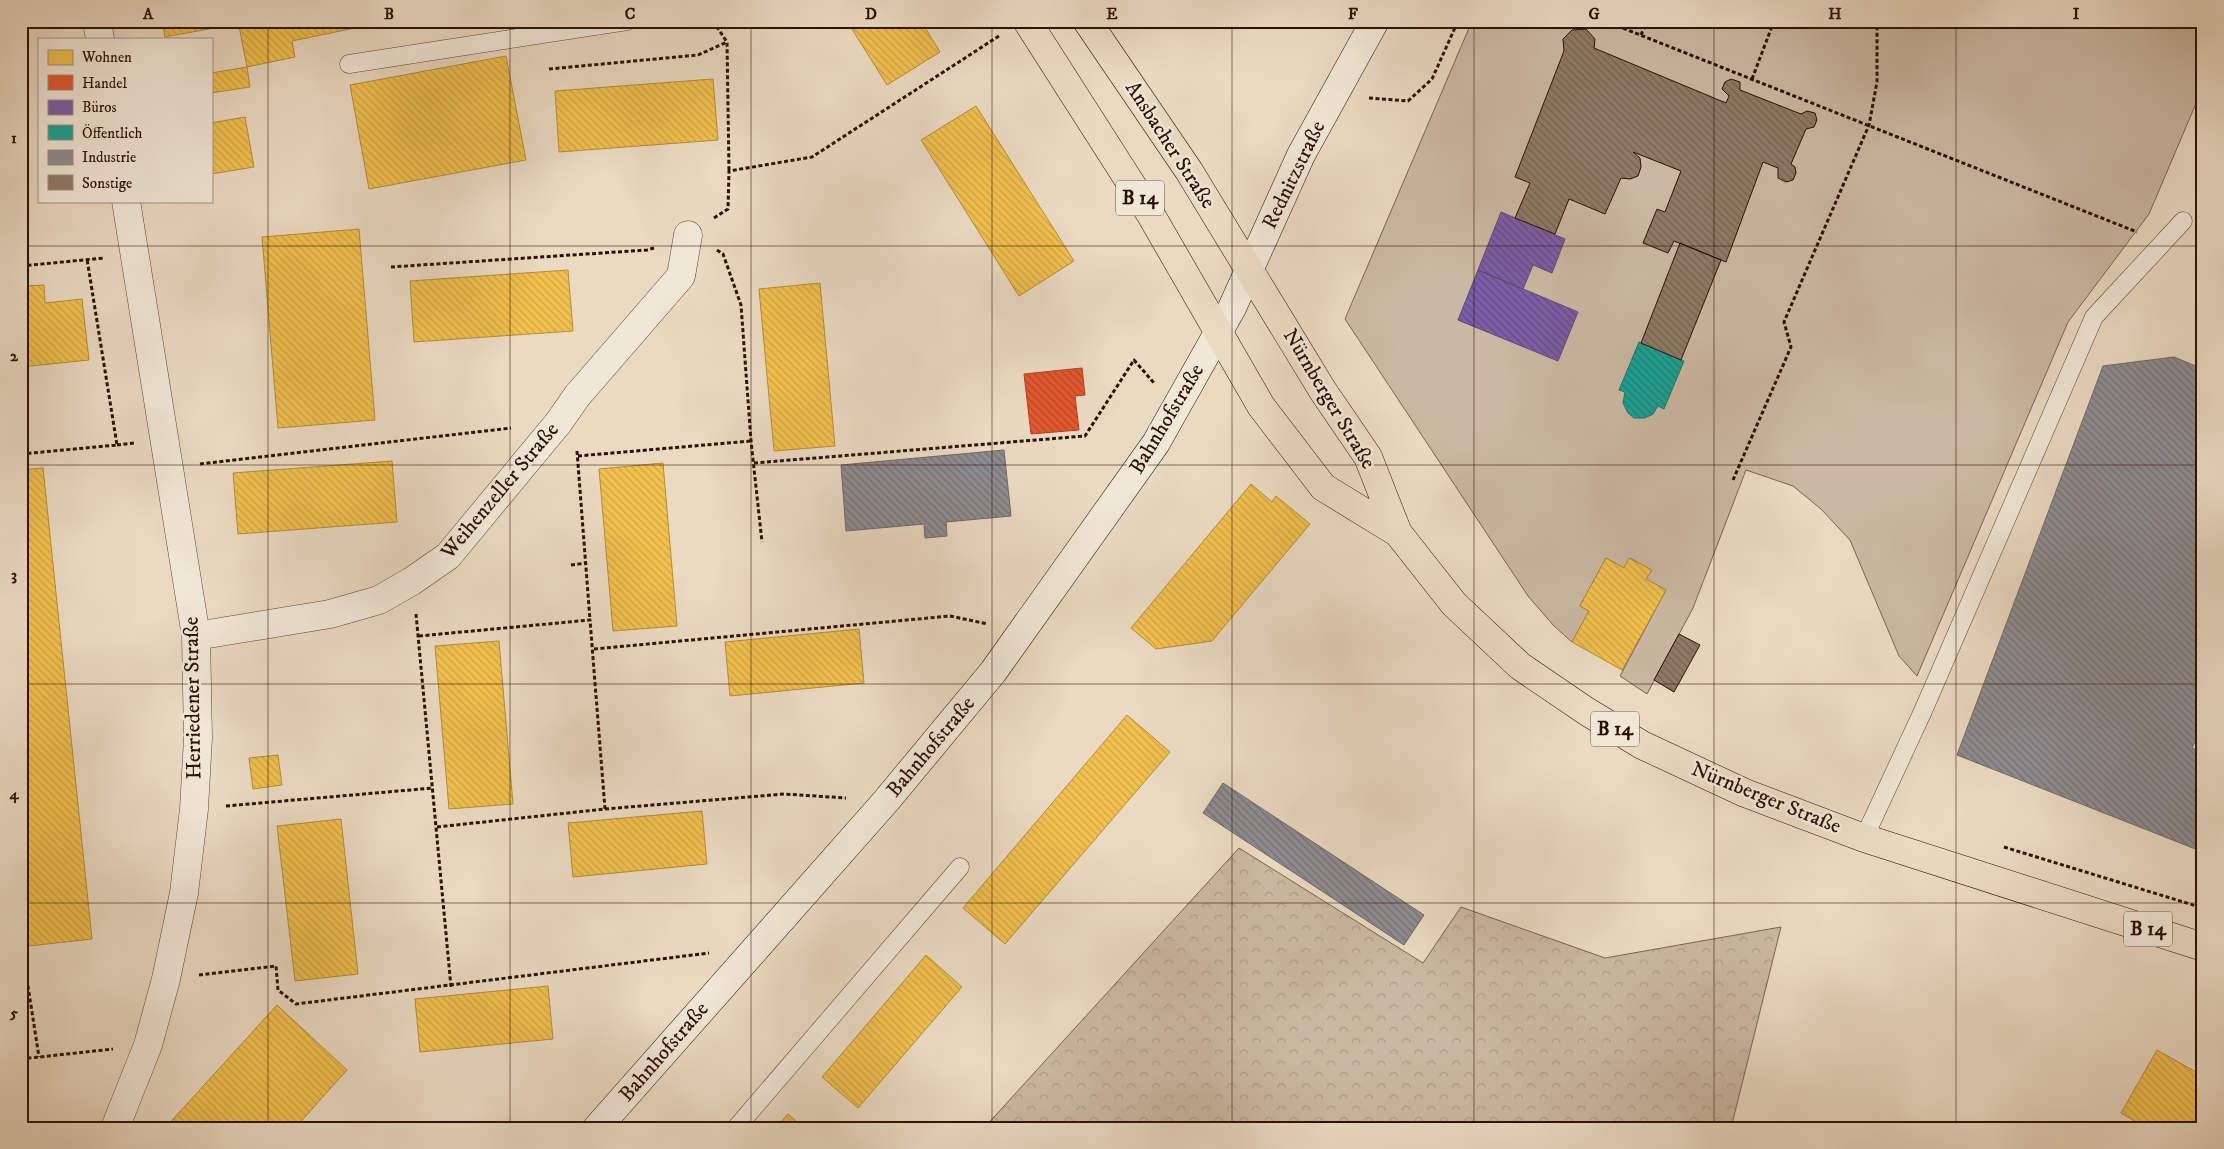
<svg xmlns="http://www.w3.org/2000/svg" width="2224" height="1149" font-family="'IM FELL DW Pica',serif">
<defs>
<pattern id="forest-crowns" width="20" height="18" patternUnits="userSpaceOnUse" patternTransform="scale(1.25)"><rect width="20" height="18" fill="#cab8a2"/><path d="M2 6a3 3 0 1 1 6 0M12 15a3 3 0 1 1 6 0" fill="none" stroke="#ae9d8a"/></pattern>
<pattern id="homes-back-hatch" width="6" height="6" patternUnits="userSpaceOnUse" patternTransform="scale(1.25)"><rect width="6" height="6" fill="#f2c14e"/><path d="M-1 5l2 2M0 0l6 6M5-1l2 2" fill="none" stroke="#d0a542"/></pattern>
<pattern id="shops-back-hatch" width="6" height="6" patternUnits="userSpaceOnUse" patternTransform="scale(1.25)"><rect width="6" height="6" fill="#e4572e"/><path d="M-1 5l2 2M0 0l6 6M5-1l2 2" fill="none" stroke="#b94725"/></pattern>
<pattern id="offices-back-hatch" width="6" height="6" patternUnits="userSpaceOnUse" patternTransform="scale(1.25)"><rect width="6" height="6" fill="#7b5ea7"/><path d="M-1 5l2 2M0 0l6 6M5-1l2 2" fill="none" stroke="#654c86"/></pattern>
<pattern id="public-back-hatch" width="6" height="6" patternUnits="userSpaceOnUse" patternTransform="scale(1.25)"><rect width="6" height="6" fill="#17a398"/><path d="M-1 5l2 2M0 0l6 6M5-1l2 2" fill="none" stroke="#15837a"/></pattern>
<pattern id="industry-back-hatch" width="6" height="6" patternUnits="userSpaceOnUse" patternTransform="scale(1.25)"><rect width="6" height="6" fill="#8d8d92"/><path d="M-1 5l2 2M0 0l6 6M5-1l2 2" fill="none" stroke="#737275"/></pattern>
<pattern id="building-back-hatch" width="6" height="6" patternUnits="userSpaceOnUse" patternTransform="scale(1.25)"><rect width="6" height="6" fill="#8e7a66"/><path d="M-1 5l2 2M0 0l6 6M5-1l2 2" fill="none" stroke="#746352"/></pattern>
</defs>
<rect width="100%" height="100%" fill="#eadac2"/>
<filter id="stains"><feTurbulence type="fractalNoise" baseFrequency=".004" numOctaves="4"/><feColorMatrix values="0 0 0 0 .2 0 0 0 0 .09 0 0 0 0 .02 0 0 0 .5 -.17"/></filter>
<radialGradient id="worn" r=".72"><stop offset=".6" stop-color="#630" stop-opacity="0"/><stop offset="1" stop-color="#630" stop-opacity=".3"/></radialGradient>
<!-- forest -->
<path fill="url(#forest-crowns)" stroke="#7a6452" d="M1239,848L1423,963L1461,907L1605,958L1781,927L1731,1128H984Z"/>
<!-- park -->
<path fill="#cab8a2" stroke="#7a6452" d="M1472,21H2203V87L2149,214L2068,322L1917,676L1899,656L1850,540L1821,509L1793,486L1746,470L1693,608L1647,694L1620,676L1666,590L1646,579L1651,570L1630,558L1624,568L1606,558L1580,606L1589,611L1572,642L1554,626L1528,596L1345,319Z"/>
<!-- homes -->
<path fill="url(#homes-back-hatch)" stroke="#b68c38" d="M162,21H224L225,26L165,37Z
M238,21H389L292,41L295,57L247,67Z
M847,21H921L940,52L887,85Z
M506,56L526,160L369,189L350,85Z
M247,67L250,87L211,93V73Z
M713,79L718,140L559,152L555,91Z
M976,106L1074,261L1019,296L921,140Z
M245,117L254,167L211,174V123Z
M359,229L375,420L278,428L262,237Z
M568,270L573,331L414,342L410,281Z
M820,283L835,446L774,451L759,289Z
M44,285L45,303L82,299L89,360L21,367V302L28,301L26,286Z
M392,461L397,522L238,534L233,473Z
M663,463L677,626L613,631L599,469Z
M43,468L92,939L29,946L24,902H21V470Z
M1251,484L1272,502L1276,496L1310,524L1212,641L1156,649L1131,628Z
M1606,558L1624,568L1629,558L1652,570L1646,579L1666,590L1622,670L1572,642L1589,611L1580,606Z
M859,629L864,683L730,696L725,642Z
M499,641L513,804L449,809L435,646Z
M1127,715L1170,752L1005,944L963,908Z
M278,755L282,785L253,789L249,758Z
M702,811L707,864L573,877L568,823Z
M341,819L358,974L295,981L277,826Z
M926,955L962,987L858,1108L822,1077Z
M548,986L553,1039L420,1052L415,999Z
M277,1005L347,1070L295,1128H165Z
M2157,1050L2203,1076V1128H2146L2121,1113Z
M788,1114L804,1128H776Z"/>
<!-- shops -->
<path fill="url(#shops-back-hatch)" stroke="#ac4221" d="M1082,368L1085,395L1075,396L1079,430L1031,434L1024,374Z"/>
<!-- offices -->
<path fill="url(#offices-back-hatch)" stroke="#634776" d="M1501,212L1565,239L1552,273L1533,265L1523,289L1478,270Z
M1478,270L1578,312L1558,361L1458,320Z"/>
<!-- public -->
<path fill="url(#public-back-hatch)" stroke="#1d776b" d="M1639,342L1684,361L1664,409L1658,406L1653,414L1645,418H1634L1628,413L1623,403L1625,392L1619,390Z"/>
<!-- industry -->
<path fill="url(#industry-back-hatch)" stroke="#706867" d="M2174,357L2203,369V725L2192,748L2203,752V852L1957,755L2103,366Z
M1004,450L1011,516L946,522L947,536L925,538L924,524L846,531L841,465Z
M1223,783L1424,915L1404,945L1203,813Z"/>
<!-- building -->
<path fill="url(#building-back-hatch)" stroke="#2b1103" d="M1586,29L1595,39L1594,48L1726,103L1729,96L1722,89L1725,82L1731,79L1740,82V90L1801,114L1807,111L1815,113L1817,120L1814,127L1806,129L1791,164L1795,167L1796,173L1793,180L1786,182L1778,178V168L1763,162L1726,262L1674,241L1668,253L1643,243L1657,209L1665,212L1681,171L1633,152L1640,158L1641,167L1638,176L1630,179L1621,178L1605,214L1569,199L1555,234L1515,218L1530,183L1515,177L1564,51L1563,39L1572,30Z
M1680,243L1721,260L1681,360L1641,343Z
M1679,634L1700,645L1674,692L1654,680Z"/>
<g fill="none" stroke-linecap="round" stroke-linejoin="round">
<defs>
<path id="lane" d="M349,64L627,21
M1864,838L1923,711L2094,317L2183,221
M736,1128L960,867"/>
<path id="street" d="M97,21L100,39
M196,636L330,614L379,600L412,581L448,556L559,422L577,396L681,276L688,235
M115,1128L148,1045L166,979L184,893L194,809L198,738L196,636L126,201"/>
<path id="secondary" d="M597,1128L886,801L993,672L1156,443L1232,308L1301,155L1375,21"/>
<path id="primary" d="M1027,21L1151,215L1261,406L1323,487L1398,533
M1087,21L1189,171L1323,391L1368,457L1398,533L1454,604L1520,666L1586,711L1642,745L1745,793L1864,838L2203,947"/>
</defs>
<!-- lane casing -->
<use href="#lane" stroke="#5b4333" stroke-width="19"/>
<!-- street casing -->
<use href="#street" stroke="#5b4333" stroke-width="29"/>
<!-- secondary casing -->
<use href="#secondary" stroke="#2b1103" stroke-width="29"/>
<!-- primary casing -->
<use href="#primary" stroke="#2b1103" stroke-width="29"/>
<!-- path -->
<path stroke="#2b1103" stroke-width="3" stroke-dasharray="4 2.5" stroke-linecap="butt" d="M713,21L727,42L729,171
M1605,21L2137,232
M1641,35L1647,21
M549,69L698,55L727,42
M1752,79L1774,21
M1369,98L1408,101L1432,79L1458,21
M714,218L728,209L729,171L812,157L999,36
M717,250L723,254L741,305L751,441L762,542
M21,266L104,258
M391,267L647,250L654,248
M117,445L134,443
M577,451L590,620
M21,454L117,445L87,259
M578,456L751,441
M754,463L1085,436L1134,360L1154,383
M200,464L511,428
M1733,480L1791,347L1784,322L1869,125L1877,82V21
M571,565L586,563
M416,614L451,987
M419,636L590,620L605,809
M594,649L950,616L988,624
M226,806L433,788
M437,827L605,809L784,794L846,798
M2004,847L2203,908
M21,961L25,967L39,1057
M199,975L276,966L278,990L296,1004L709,953
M21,1059L113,1049"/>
<!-- lane -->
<use href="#lane" stroke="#f1e7d7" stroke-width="18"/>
<!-- street -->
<use href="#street" stroke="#f1e7d7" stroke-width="28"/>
<!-- secondary -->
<use href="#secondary" stroke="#f1e7d7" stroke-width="28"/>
<!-- primary -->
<use href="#primary" stroke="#eadac2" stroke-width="28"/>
</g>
<!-- grid -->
<path fill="none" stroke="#2b1103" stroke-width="1" stroke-opacity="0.55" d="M268,21V1128M510,21V1128M751,21V1128M992,21V1128M1232,21V1128M1474,21V1128M1714,21V1128M1956,21V1128M21,246H2203M21,465H2203M21,684H2203M21,903H2203"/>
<g text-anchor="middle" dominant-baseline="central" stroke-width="5" stroke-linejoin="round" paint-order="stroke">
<!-- shield labels -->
<g fill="#f1e7d7" stroke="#665143" stroke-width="1">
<rect x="1116" y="180.5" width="48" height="35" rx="4"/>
<rect x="1591" y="711.5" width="48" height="35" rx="4"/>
<rect x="2124" y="911.5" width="48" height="35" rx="4"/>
</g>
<g font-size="20" font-weight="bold" fill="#2b1103">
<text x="1140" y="198">B 14</text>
<text x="1615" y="729">B 14</text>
<text x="2148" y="929">B 14</text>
</g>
<!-- street labels -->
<g font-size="21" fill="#2b1103" stroke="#f1e7d7">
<text transform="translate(1170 145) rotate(57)">Ansbacher Straße</text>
<text transform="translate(1294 175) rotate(-64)">Rednitzstraße</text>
<text transform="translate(1329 399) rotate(59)">Nürnberger Straße</text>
<text transform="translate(1167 419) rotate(-59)">Bahnhofstraße</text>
<text transform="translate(500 491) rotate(-50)">Weihenzeller Straße</text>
<text transform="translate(193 698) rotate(-91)">Herriedener Straße</text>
<text transform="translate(931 747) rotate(-50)">Bahnhofstraße</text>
<text transform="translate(1766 798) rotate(22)">Nürnberger Straße</text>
<text transform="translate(664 1052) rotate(-49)">Bahnhofstraße</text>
</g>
</g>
<!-- margin -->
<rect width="2224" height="1149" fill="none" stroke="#eadac2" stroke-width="55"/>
<!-- legend -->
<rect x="38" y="38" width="175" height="165" fill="#f1e7d7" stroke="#a29182"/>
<rect x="48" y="50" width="25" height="15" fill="#f2c14e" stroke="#a29182"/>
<text x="82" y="62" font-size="15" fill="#2b1103">Wohnen</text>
<rect x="48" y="75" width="25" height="15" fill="#e4572e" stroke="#a29182"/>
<text x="82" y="88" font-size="15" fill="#2b1103">Handel</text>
<rect x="48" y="100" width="25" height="15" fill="#7b5ea7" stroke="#a29182"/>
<text x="82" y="112" font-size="15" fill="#2b1103">Büros</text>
<rect x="48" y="125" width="25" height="15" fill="#17a398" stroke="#a29182"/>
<text x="82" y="138" font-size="15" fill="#2b1103">Öffentlich</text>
<rect x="48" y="150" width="25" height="15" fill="#8d8d92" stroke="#a29182"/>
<text x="82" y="162" font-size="15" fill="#2b1103">Industrie</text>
<rect x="48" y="175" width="25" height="15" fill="#8e7a66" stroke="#a29182"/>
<text x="82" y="188" font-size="15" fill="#2b1103">Sonstige</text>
<rect x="28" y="28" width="2168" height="1094" fill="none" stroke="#2b1103" stroke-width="2"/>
<g font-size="16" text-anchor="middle" font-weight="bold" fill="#2b1103">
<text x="148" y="19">A</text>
<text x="389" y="19">B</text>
<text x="630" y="19">C</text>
<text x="871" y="19">D</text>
<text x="1112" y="19">E</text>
<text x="1353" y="19">F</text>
<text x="1594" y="19">G</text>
<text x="1835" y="19">H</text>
<text x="2076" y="19">I</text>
<text x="14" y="143">1</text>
<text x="14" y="361">2</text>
<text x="14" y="580">3</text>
<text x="14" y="799">4</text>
<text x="14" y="1018">5</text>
</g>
<rect width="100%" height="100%" filter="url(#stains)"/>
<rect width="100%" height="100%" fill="url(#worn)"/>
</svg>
